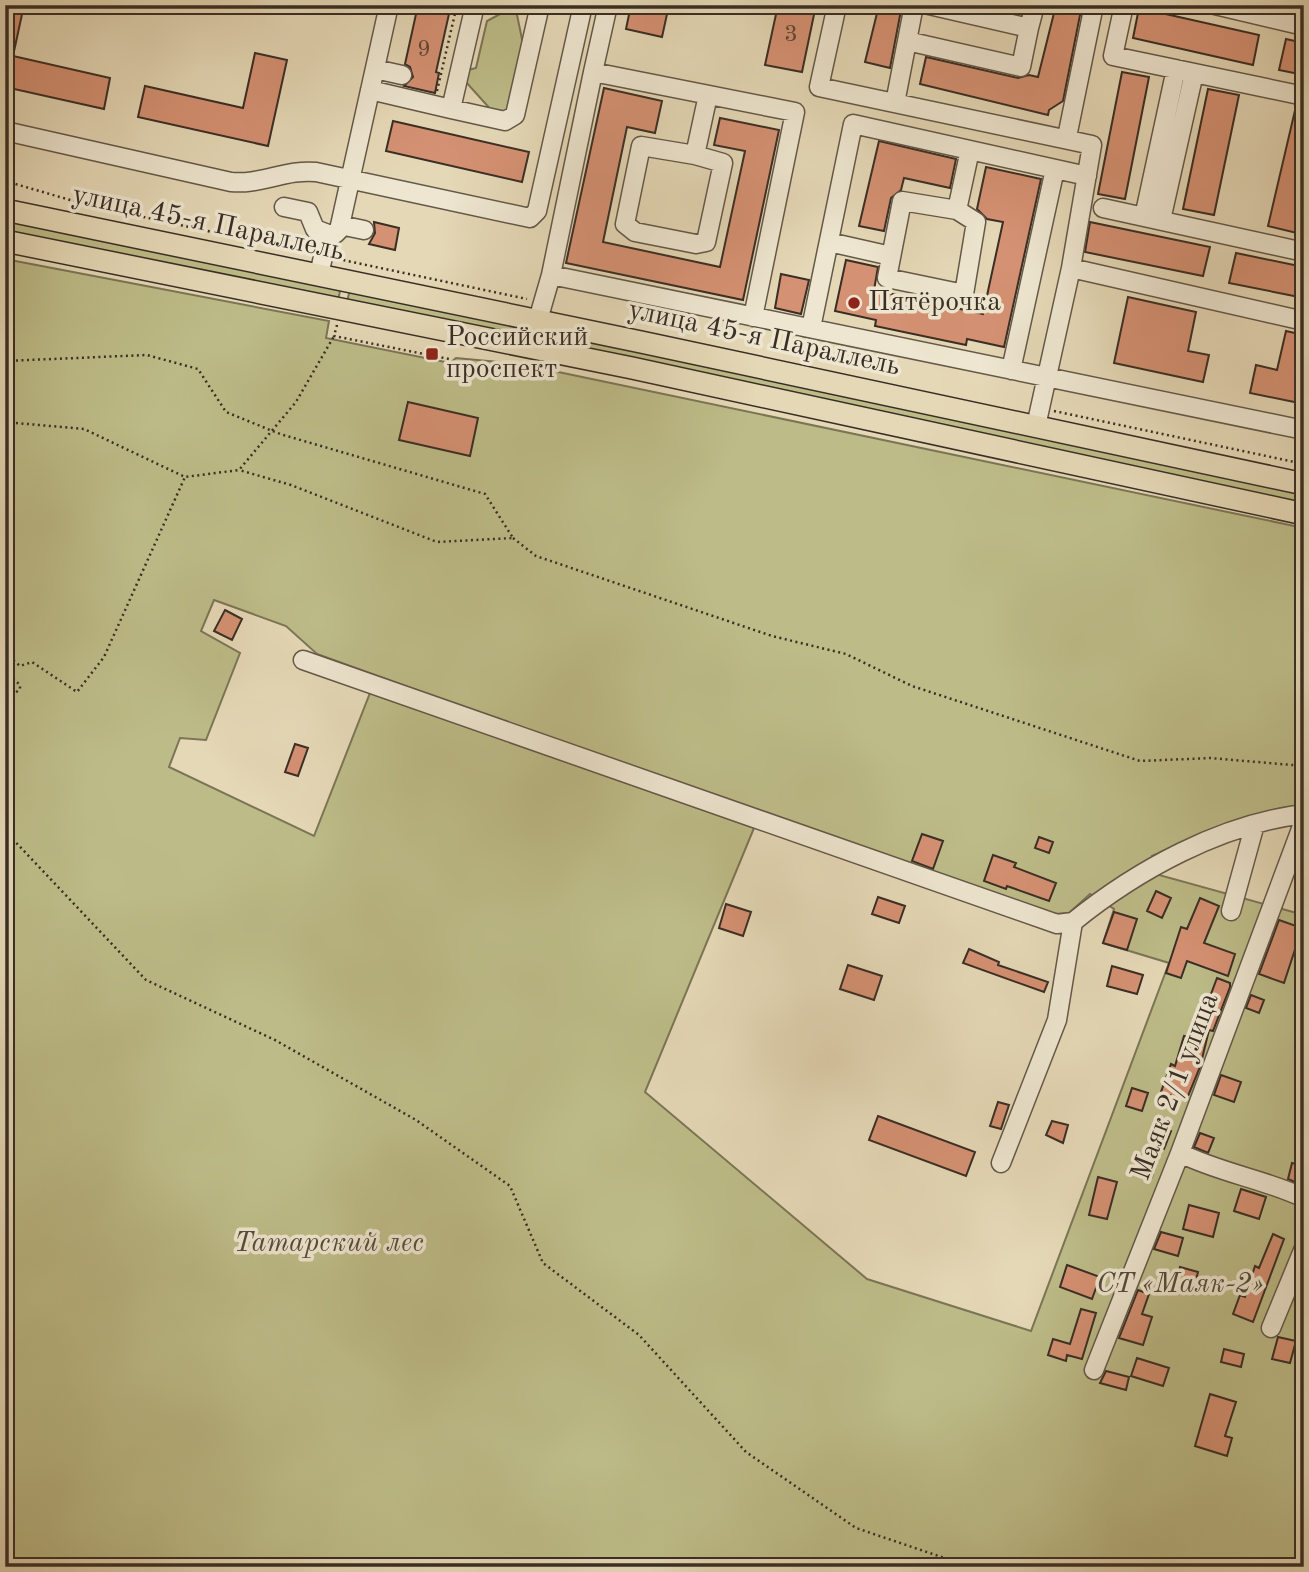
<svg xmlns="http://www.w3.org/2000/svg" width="1309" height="1572" font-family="'Old Standard TT',serif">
<rect width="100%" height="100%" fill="#e5d8b6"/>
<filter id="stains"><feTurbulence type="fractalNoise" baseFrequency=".00286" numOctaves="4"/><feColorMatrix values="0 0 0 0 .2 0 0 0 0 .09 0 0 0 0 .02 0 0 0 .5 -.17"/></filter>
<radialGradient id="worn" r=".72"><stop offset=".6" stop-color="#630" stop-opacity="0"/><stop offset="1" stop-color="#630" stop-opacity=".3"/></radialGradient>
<!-- green -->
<path fill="#bdbc88" stroke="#7b7556" stroke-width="2" fill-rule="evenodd" d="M506,5H515L523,44L507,115L493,112L465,81L468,70L476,68L487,21L506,11Z
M5,217L341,287L338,300L5,231Z
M5,259L329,321L326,338L450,363L456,358L520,364L1304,528V806C1260,806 1193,838 1152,856L1159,875L1304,915V1567H5ZM214,600L286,626L317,654L678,785L1054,914L1069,913L1090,894L1114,909L1103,943L1169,963L1031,1331L867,1279L645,1092L754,828L370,693L314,836L169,767L180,738L206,740L240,653L201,631Z
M350,289L1304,493V506L347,302Z"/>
<!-- building -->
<path fill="#d59173" stroke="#392e25" stroke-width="2" d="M5,5H24L13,56L110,78L104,109L5,87Z
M418,5H451L436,72L439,73L435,93L404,86L413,77L410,67L405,64Z
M631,5H669L662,37L626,29Z
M778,5H816L802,72L765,65Z
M879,5H902L890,68L865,62Z
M1056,5H1082L1063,101L1049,110L1048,115L920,84L926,57L1018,78L1029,75L1038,77Z
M1139,8L1259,35L1253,65L1133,38Z
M1286,39L1304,43V75L1279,70Z
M255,53L287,60L268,146L138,117L145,86L243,108Z
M1122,72L1149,77L1125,199L1098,194Z
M604,88L662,101L655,133L627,127L603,242L720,267L745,151L714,145L720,118L779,130L743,300L566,263Z
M1208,89L1239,95L1214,215L1183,209Z
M1296,106L1304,107V203L1297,233L1268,226Z
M393,121L529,152L522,182L386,151Z
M879,141L956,159L950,188L904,178L901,190L891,198L884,231L859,226Z
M986,167L1041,179L1004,347L967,339L966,345L875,326L876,320L835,311L846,260L878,267L874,290L983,314L1003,222L987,219L977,209Z
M374,222L399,228L395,250L369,244L375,233Z
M1090,222L1210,247L1203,276L1085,252Z
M1236,253L1304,267V298L1229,283Z
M781,274L809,280L801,314L775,308Z
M1128,297L1196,312L1188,351L1209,355L1203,382L1114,363Z
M1286,331L1304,335V404L1250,393L1256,365L1277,370Z
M408,402L478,418L470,456L399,440Z
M225,610L242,619L232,640L214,631Z
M295,744L308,748L298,776L285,772Z
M922,834L943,841L933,869L912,861Z
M1039,837L1053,842L1049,853L1035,848Z
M993,855L1016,863L1014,867L1056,883L1049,901L1007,886L1006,889L984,881Z
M1156,891L1171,898L1162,918L1147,911Z
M878,897L905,906L899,923L872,914Z
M1200,898L1219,906L1204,943L1235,954L1228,976L1187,961L1181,978L1166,973L1181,927L1187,929Z
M726,904L751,912L743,936L719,928Z
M1114,912L1137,919L1127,950L1103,943Z
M1279,920L1302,928L1284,983L1259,974Z
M969,949L999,962L998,965L1048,982L1044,992L963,963Z
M848,965L882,976L874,1000L840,989Z
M1112,966L1143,975L1137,994L1107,986Z
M1217,978L1230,983V987L1213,1031L1209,1030L1200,1067L1186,1101L1161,1092L1171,1064L1175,1066L1184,1036L1189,1037L1199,1008L1205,1010Z
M1251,995L1264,1000L1259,1013L1246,1008Z
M1221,1075L1241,1082L1234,1102L1214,1095Z
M1132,1088L1148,1093L1142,1111L1126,1106Z
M998,1102L1009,1105L1001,1129L990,1126Z
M878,1116L975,1152L966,1176L869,1140Z
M1052,1121L1068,1125L1063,1143L1046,1135Z
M1157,1126L1171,1131L1164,1149L1161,1148L1152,1177L1134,1172L1138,1158L1144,1160Z
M1200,1133L1214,1138L1208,1153L1194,1147Z
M1292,1163L1304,1166L1302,1185L1288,1179Z
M1098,1177L1117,1182L1107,1219L1089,1215Z
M1241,1189L1266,1197L1259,1219L1234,1211Z
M1189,1205L1219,1213L1213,1237L1183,1229Z
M1161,1232L1183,1238L1178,1256L1154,1249Z
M1273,1234L1284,1239L1253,1322L1233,1314L1240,1295L1245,1297L1255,1266L1259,1268Z
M1067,1265L1100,1277L1092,1299L1060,1287Z
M1180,1267L1198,1272L1193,1292L1175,1287Z
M1138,1290L1149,1294L1142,1314L1152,1317L1143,1345L1119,1338Z
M1081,1309L1096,1313L1082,1359L1067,1355L1066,1361L1048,1355L1053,1339L1070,1344Z
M1278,1337L1296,1341L1290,1363L1272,1359Z
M1224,1349L1244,1354L1241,1367L1221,1362Z
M1137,1358L1169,1368L1163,1386L1131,1376Z
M1106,1371L1129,1377L1126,1390L1100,1383Z
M1210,1394L1236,1402L1225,1436L1232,1438L1227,1456L1195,1446Z"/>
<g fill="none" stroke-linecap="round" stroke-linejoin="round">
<defs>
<path id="minor" d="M475,5L451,109L505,121L515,115L540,5
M837,5L819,87L1092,145L1071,268L1036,426
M929,5L1029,28L1035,5
M1124,5L1113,56L1304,96
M1215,5L1304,26
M907,41L1021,67L1029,28
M375,69L402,75
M593,72L608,5
M370,90L451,109
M895,103L914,5
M5,131L231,182C260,185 287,169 316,172L530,218L537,211L583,5
M1067,137L1094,5
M695,155L641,146L625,224L635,232L696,244L706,242L723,163L695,155L708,95
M284,207L308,212L315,229L328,234
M1103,208L1304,252
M957,210L976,222L964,294L887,278L902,201L957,210L970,150
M1144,217L1176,69
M1161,220L1194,73
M340,225L364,230
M829,242L891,256
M1071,268L1304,321
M319,275L328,234H335L339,230L389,5
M551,275L593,72L795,112L753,317
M538,320L551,275L1304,430
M811,328L853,124L1087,176
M1011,370L1055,169
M303,660L1057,924L1073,922
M1231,911L1255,824
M1073,922C1137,870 1221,824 1304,814
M1180,1153C1220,1173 1264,1179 1304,1198
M1001,1163L1057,1020L1073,922
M1271,1328L1304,1248
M1094,1370L1180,1153L1304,821"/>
<path id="major" d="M5,210L641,342L1304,484
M5,241L632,368L1304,514"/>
</defs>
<!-- minor casing -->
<use href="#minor" stroke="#645849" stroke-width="21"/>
<!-- major casing -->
<use href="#major" stroke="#392e25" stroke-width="24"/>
<!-- path -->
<path stroke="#392e25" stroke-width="2.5" stroke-dasharray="2 3.5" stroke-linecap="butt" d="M437,91L457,5
M5,181L84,204L212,232L246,234L308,252
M5,189L15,193
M338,259L527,299
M337,325L334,336L449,359
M5,361L147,355L198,369L226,412L280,434L485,494L513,538L437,542L291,485L239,470
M1054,411L1304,464
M5,422L84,429L185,477L239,470L296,402L334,336
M513,538L536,556L772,636L846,654L912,686L1140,761L1210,758L1304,766
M5,653L20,666L32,662L77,692L104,657L185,477
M5,671L20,685V689L14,694L5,688
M5,831L146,980L275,1040L416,1120L510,1186L543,1263L639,1335L746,1452L856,1528L971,1567"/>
<!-- minor -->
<use href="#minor" stroke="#eee6d0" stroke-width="18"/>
<!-- major -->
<use href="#major" stroke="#e5d8b6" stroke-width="21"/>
</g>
<!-- markers -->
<g fill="#8f2418" stroke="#eee6d0" stroke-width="2.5">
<circle cx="854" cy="303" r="7"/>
<rect x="425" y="347" width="14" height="14" rx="3.5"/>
</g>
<g text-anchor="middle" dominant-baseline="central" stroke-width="7" stroke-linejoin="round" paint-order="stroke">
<!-- number labels -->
<g font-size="24" fill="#604738">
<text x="791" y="35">3</text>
<text x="424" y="50">9</text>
</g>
<!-- street labels -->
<g font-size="28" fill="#392e25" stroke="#eee6d0">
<text transform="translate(208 224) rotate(12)">улица 45-я Параллель</text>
<text transform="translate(764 339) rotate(12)">улица 45-я Параллель</text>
<text transform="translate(1176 1087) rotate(-69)">Маяк 2/1 улица</text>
</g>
<!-- poi labels -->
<g font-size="28" fill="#392e25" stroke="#eee6d0" text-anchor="start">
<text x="868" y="303">Пятёрочка</text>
<text x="446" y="338">Российский<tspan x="446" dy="32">проспект</tspan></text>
</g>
<!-- park labels -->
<g font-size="28" font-style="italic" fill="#534a39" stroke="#eee6d0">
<text x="329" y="1244">Татарский лес</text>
<text x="1180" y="1285">СТ «Маяк-2»</text>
</g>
</g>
<!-- margin -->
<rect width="1309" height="1572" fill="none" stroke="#e5d8b6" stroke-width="28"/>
<rect x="7" y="7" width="1295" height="1558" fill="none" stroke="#392e25" stroke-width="3.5"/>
<rect x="14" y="14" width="1281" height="1544" fill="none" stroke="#392e25" stroke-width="2"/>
<rect width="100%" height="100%" filter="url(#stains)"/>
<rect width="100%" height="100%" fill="url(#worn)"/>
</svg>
